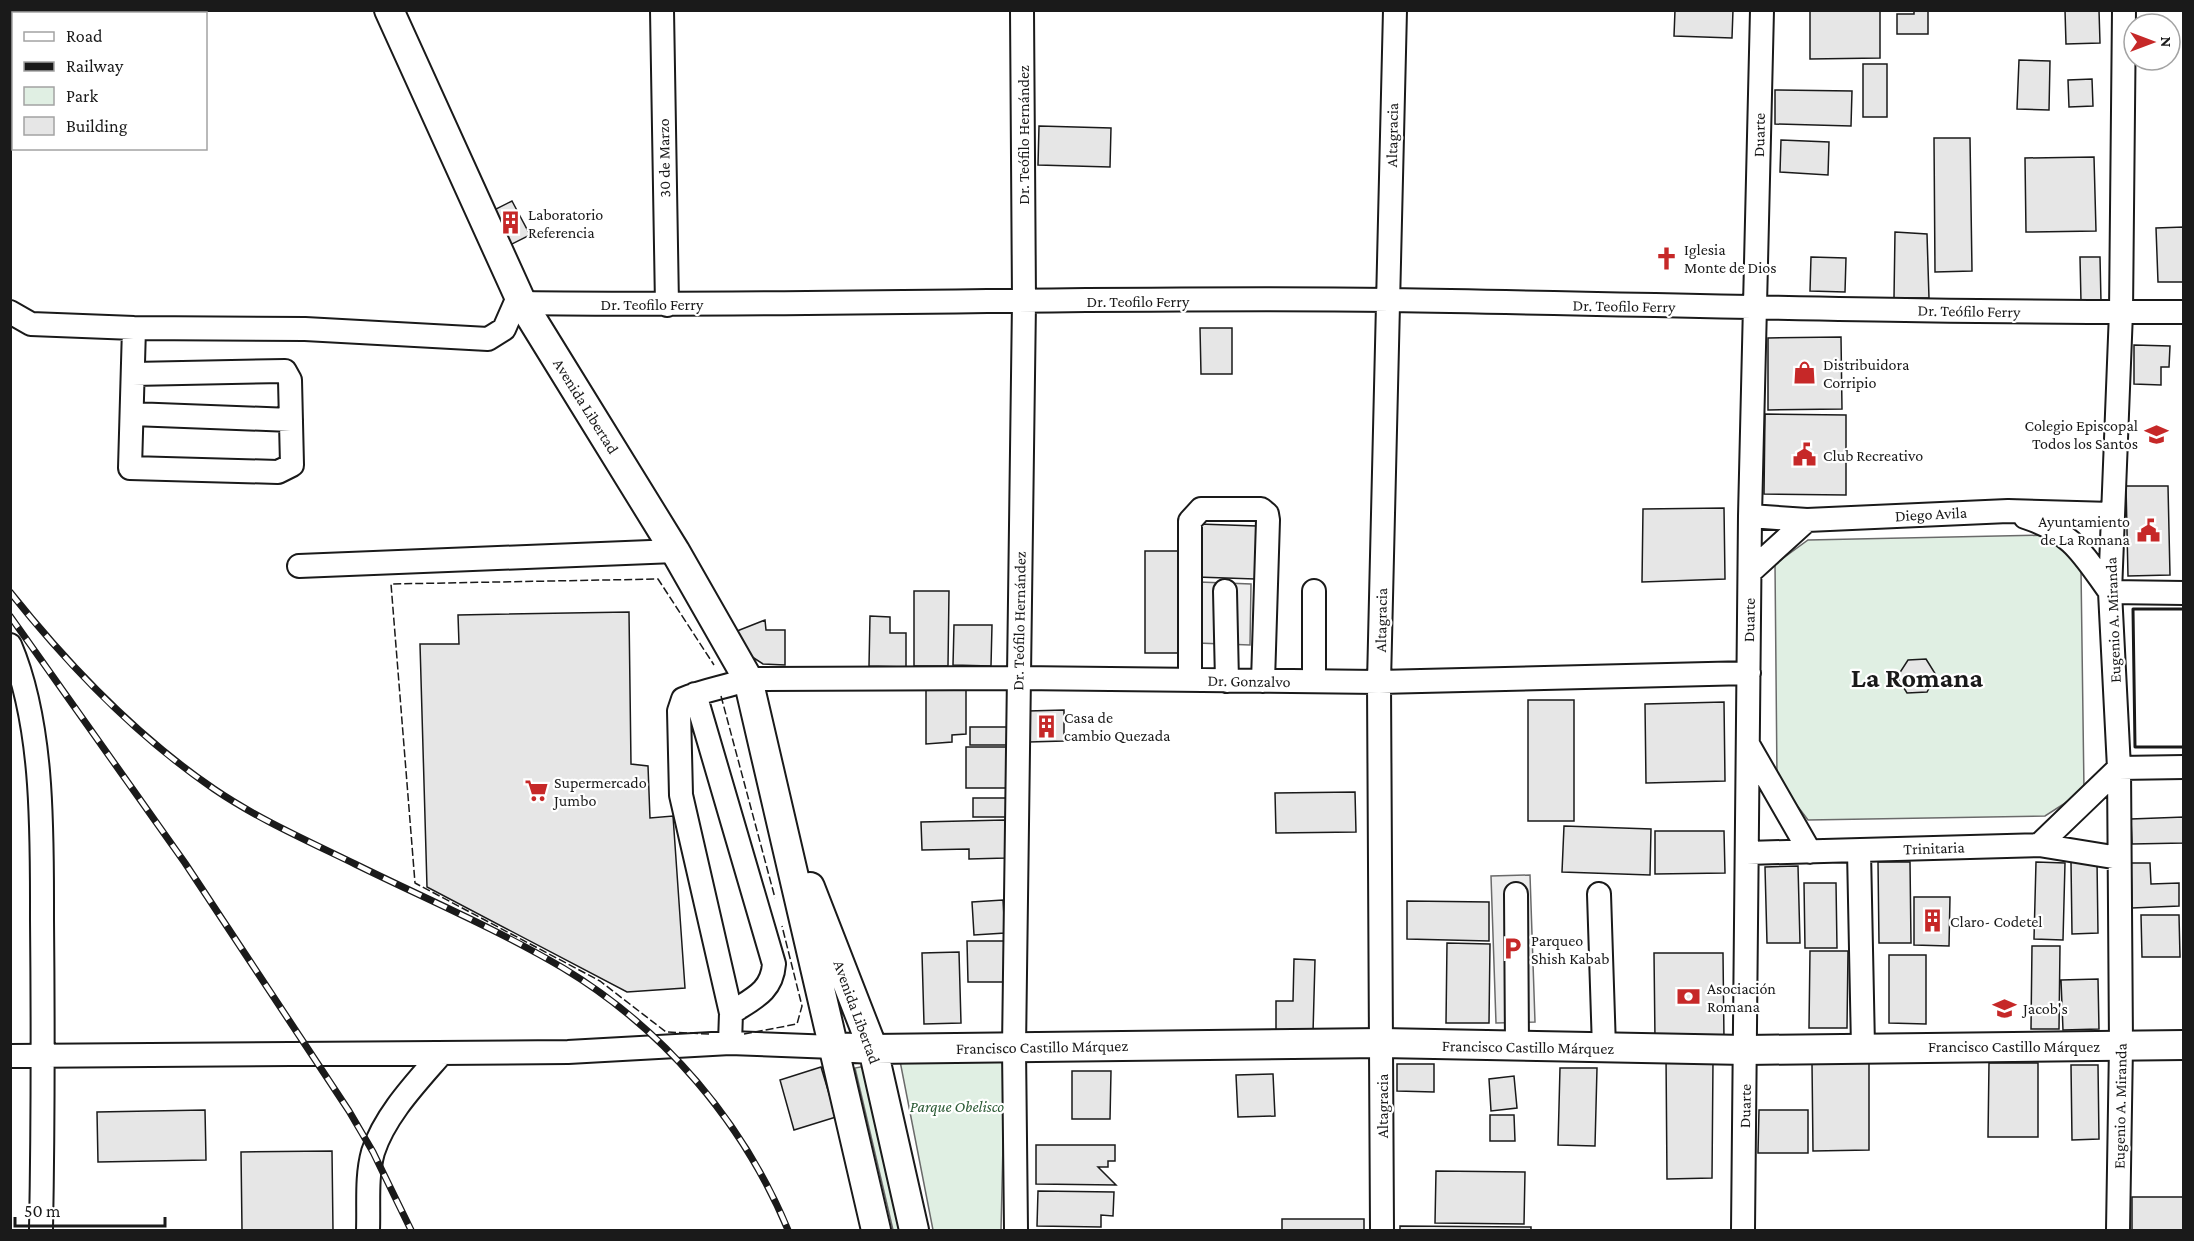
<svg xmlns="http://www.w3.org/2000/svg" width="2194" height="1241" font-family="'Crimson Pro',serif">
<rect width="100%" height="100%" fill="#fff"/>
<!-- green -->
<path fill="#e0efe3" stroke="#6a6a6a" stroke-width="1.5" d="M2052,535L2081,570L2084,791L2045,816L1808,820L1777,779L1775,564L1808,540Z
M1005,1059L1001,1230H933L900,1061Z
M881,1063L917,1230H893L855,1068Z"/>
<!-- parking -->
<path fill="#ededed" stroke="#6a6a6a" stroke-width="1.5" d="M1199,582L1251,584L1250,645L1197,643Z
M1530,875L1535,1022L1496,1023L1491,876Z"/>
<!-- building -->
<path fill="#e6e6e6" stroke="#1a1a1a" stroke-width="1.5" d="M1675,10H1733L1732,38L1674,36Z
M1810,10H1880V58L1810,59Z
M1914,10H1928V34H1897V14H1914Z
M2065,10H2099L2100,43L2066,44Z
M2019,60L2050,61L2049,110L2017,109Z
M1863,64H1887V117H1863Z
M2092,79L2093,106L2069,107L2068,80Z
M1775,90L1852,91L1851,126L1775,124Z
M1039,126L1111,128L1110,167L1038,165Z
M1934,138H1970L1972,271L1935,272Z
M1781,140L1829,142L1828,175L1780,172Z
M2094,157L2096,231L2026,232L2025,158Z
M512,201L530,235L508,246L490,212Z
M2184,227V282H2158L2156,228Z
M1895,232L1927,234L1929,298H1894Z
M1811,257L1846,258L1845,292L1810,291Z
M2080,257H2100L2101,302H2081Z
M1200,328H1232V374H1201Z
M1841,337L1842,409L1768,410V338Z
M2134,345L2170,346L2169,367H2161V385L2134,384Z
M1765,414L1846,415V495L1764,494Z
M2126,486H2168L2170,575L2128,576Z
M1724,508L1725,579L1642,582L1643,509Z
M1199,524L1257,526L1255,579L1197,577Z
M1145,551H1182V653H1145Z
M914,591H949L948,666H914Z
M629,612L631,764L648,766L650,818L673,816L685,988L627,992L427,887L420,644H459L458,615Z
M870,616L890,617V633H906V667L869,666Z
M765,620L766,630H785V665L763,664L740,649L737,631Z
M954,625H992L991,666L953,665Z
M1926,659L1936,675L1927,692L1907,693L1897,677L1908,660Z
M926,688L966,690V734L952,735V742L926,744Z
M1528,700H1574V821H1528Z
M1724,702L1725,781L1646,783L1645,704Z
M1064,710V741L1029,742L1028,711Z
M970,727H1007V745H970Z
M966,747H1010V788H966Z
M1355,792L1356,832L1276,833L1275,793Z
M973,798H1010V817H973Z
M2184,817V843L2132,844L2131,819Z
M1005,820L1006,858L969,859V849L922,850L921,822Z
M1564,826L1651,829L1650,875L1562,872Z
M1655,831H1724L1725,873L1655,874Z
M2097,861L2098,933L2072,934L2071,862Z
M1878,862H1910L1911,943H1879Z
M2036,862L2065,863L2063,940L2034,939Z
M2131,863H2150L2151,884L2179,883V906L2132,908Z
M1798,866L1800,943H1767L1765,867Z
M1804,883H1836L1837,948H1805Z
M1914,897H1950L1949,946L1914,945Z
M1003,900L1005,933L974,935L972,902Z
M1407,901L1489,902V941L1407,939Z
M2141,915H2179L2180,957H2142Z
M967,941H1009V953H1004V982H968Z
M1447,943L1490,944L1489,1023H1446Z
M2032,946H2060L2059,1029H2031Z
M1810,951H1848L1847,1028H1809Z
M959,952L961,1023L924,1024L922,953Z
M1654,953H1723L1724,1040H1655Z
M1889,955H1926V1024L1889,1023Z
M1294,959L1315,960L1313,1033L1276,1032V1001H1293Z
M2098,979L2099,1029L2063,1030L2061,980Z
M1666,1055L1713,1061L1712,1178L1667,1179Z
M1812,1063H1869V1150L1813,1151Z
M1989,1063H2038V1137H1988Z
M1397,1064H1434V1092L1397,1091Z
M2071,1065H2098L2099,1139L2072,1140Z
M821,1067L836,1117L794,1130L780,1080Z
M1560,1068H1597L1595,1146L1558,1145Z
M1072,1071H1111L1110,1119H1072Z
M1273,1074L1275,1116L1238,1117L1236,1075Z
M1514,1076L1517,1108L1491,1111L1489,1079Z
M205,1110L206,1160L98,1162L97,1112Z
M1759,1110H1808V1153H1758Z
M1490,1115H1514L1515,1141H1490Z
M1036,1145H1115V1161H1108V1167H1098L1116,1185L1036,1184Z
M332,1151L333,1230H242L241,1152Z
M1436,1171L1525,1172L1524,1224L1435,1223Z
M1038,1191L1114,1192L1113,1216L1101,1215V1227L1037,1226Z
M2132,1197H2184V1230H2132Z
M1282,1219H1364V1230H1282Z
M1400,1226L1531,1227V1230H1400Z"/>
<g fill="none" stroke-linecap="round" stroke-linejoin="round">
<defs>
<path id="minor" d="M662,10L667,305
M10,104L14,103
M10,312L31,324L134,328L305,329L488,339L504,329L515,304L522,303C811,307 1101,296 1390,300C1655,304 1919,313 2184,312
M133,374L285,371L290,380L292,465L278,472L130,468L134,328
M132,414L291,420
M1750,516L1807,520L2008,511L2112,514
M2025,517C2073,533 2082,553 2110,592L2184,593
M299,566L675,551
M1750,572L1807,520
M1225,591L1227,681
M1314,591V681
M10,645C44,725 42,834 42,920C43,1024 43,1127 41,1230
M1190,680V521L1201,509H1261L1267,514L1268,520L1263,681
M695,694L774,964C772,992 752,999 731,1013
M1749,746L1810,852
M2039,845L2119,768L2184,767
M1859,851L1863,1047
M1747,853L2039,845L2119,858
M1516,894L1517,1047
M1599,894L1604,1048
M730,1043L731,1013L681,795L679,711L683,699C704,690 727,687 748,679L1018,678L1379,682L1749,673
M10,1056L568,1052L730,1043L834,1047
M368,1230C369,1205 366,1177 373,1152C385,1115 416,1083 441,1054
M1016,1230L1014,1048L1024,302L1022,10
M1382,1230L1379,682L1395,10
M1743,1230L1750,516L1762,10
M2118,1230L2121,1045L2119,768L2110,592L2121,312L2124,10"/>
<path id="major" d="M389,10L522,303L675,551L748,679L876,1230
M810,887L873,1049L914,1230
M834,1047L873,1049L1382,1043L1746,1050L2184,1045"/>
</defs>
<!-- minor casing -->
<use href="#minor" stroke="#1a1a1a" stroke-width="26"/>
<!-- major casing -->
<use href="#major" stroke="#1a1a1a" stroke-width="32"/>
<!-- minor -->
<use href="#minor" stroke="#fff" stroke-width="22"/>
<!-- major -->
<use href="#major" stroke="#fff" stroke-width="28"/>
<defs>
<path id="rail" d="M10,592C69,666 135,735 214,789C258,819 308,841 355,864C424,898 497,929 563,968C664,1029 743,1122 788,1230
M10,616L185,863L349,1111L373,1152L411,1230"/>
</defs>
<!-- rail casing -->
<use href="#rail" stroke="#1a1a1a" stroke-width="7"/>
<!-- rail -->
<use href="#rail" stroke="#fff" stroke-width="4.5" stroke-dasharray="14" stroke-linecap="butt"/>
<!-- fence -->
<path stroke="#1a1a1a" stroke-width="1.5" stroke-dasharray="8 3" stroke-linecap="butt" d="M721,696L775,898
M709,1034L666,1032L600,981L415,883L391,584L658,579L714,665
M744,1034L797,1024L802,1006L782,926"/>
<!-- wall -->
<path stroke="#1a1a1a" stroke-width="3" d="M2184,609H2133L2135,747H2184"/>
</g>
<!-- icons -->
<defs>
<symbol id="building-bare" viewBox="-9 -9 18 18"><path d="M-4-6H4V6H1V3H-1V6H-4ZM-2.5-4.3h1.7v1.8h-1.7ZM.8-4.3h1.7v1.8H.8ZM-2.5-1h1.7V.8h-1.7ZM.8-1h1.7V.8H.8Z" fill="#c62828" stroke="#fff" stroke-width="2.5" paint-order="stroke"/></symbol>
<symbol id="church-bare" viewBox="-9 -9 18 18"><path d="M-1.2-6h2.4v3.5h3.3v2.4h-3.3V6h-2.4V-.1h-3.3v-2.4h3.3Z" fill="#c62828" stroke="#fff" stroke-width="2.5" paint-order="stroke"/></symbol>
<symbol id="shop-bare" viewBox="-9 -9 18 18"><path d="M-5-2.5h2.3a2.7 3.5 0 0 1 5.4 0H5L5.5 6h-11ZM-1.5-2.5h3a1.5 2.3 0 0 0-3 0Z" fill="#c62828" stroke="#fff" stroke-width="2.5" paint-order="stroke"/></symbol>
<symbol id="school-bare" viewBox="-9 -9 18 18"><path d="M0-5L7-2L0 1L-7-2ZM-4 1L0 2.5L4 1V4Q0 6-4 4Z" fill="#c62828" stroke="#fff" stroke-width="2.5" paint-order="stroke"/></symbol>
<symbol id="civic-bare" viewBox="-9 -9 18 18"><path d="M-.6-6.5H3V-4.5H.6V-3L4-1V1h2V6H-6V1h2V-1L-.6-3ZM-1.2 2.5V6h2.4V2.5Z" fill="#c62828" stroke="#fff" stroke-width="2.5" paint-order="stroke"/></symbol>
<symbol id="supermarket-bare" viewBox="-9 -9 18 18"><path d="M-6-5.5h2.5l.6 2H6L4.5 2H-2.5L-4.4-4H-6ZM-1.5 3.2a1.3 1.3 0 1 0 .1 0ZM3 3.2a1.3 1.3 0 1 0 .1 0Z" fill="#c62828" stroke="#fff" stroke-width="2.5" paint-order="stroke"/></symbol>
<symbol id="parking-bare" viewBox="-9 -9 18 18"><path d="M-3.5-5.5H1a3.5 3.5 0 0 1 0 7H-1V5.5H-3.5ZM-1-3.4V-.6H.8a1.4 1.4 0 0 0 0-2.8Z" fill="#c62828" stroke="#fff" stroke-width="2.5" paint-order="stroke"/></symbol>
<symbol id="bank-bare" viewBox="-9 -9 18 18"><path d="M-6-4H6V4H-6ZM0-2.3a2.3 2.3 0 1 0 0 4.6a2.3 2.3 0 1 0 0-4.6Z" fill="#c62828" stroke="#fff" stroke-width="2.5" paint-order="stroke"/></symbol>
</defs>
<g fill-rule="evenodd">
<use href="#building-bare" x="494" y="206" width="33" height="33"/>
<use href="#church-bare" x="1650" y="242" width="33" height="33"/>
<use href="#shop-bare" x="1788" y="356" width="33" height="33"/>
<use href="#school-bare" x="2140" y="418" width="33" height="33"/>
<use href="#civic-bare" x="1788" y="438" width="33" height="33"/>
<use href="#civic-bare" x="2132" y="514" width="33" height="33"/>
<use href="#building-bare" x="1030" y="710" width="33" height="33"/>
<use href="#supermarket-bare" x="520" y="774" width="33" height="33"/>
<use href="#building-bare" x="1916" y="904" width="33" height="33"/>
<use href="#parking-bare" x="1496" y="932" width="33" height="33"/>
<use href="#bank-bare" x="1672" y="980" width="33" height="33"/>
<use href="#school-bare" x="1988" y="992" width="33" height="33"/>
</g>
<g text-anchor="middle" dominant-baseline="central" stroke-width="4.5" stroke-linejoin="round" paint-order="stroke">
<!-- street labels -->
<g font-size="16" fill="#1a1a1a" stroke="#fff">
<text transform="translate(1023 135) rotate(-90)">Dr. Teófilo Hernández</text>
<text transform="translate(1392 135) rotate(-89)">Altagracia</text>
<text transform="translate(1759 135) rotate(-89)">Duarte</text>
<text transform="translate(664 158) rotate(-91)">30 de Marzo</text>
<text x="1138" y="301">Dr. Teofilo Ferry</text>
<text x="652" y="304">Dr. Teofilo Ferry</text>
<text transform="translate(1624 306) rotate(1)">Dr. Teofilo Ferry</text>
<text transform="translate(1969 311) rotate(1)">Dr. Teófilo Ferry</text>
<text transform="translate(586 406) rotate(58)">Avenida Libertad</text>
<text transform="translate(1931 514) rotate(-3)">Diego Avila</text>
<text transform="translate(1381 620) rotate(-89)">Altagracia</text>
<text transform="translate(1749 620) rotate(-89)">Duarte</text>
<text transform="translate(2113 620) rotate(-92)">Eugenio A. Miranda</text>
<text transform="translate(1019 621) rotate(-89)">Dr. Teófilo Hernández</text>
<text transform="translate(1249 681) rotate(1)">Dr. Gonzalvo</text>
<text transform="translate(1934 848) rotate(-2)">Trinitaria</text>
<text transform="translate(857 1012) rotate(70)">Avenida Libertad</text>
<text x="2014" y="1046">Francisco Castillo Márquez</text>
<text transform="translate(1042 1047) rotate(-1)">Francisco Castillo Márquez</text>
<text transform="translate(1528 1047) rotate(1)">Francisco Castillo Márquez</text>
<text transform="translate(1382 1106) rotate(-90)">Altagracia</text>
<text transform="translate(1745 1106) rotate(-89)">Duarte</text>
<text transform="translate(2120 1106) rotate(-89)">Eugenio A. Miranda</text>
</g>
<!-- poi labels -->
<g font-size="16" fill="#1a1a1a" stroke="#fff" text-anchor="start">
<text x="528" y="214">Laboratorio<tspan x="528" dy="18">Referencia</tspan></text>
<text x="1684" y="249">Iglesia<tspan x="1684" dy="18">Monte de Dios</tspan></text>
<text x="1823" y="364">Distribuidora<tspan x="1823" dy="18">Corripio</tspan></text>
<text x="2138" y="425" text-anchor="end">Colegio Episcopal<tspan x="2138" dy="18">Todos los Santos</tspan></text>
<text x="1823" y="455">Club Recreativo</text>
<text x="2130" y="521" text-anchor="end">Ayuntamiento<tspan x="2130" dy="18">de La Romana</tspan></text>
<text x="1064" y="717">Casa de<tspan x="1064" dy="18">cambio Quezada</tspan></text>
<text x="554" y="782">Supermercado<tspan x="554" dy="18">Jumbo</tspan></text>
<text x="1950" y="921">Claro- Codetel</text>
<text x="1531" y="940">Parqueo<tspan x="1531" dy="18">Shish Kabab</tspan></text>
<text x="1707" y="988">Asociación<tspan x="1707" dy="18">Romana</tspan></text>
<text x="2023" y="1008">Jacob's</text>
</g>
<!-- park labels -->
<g font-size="16" font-style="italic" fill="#2b5a34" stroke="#fff">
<text x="957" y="1106">Parque Obelisco</text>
</g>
<!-- town labels -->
<g font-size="28" font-weight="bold" fill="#1a1a1a" stroke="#fff">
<text x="1917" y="677">La Romana</text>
</g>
</g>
<!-- border -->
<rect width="2194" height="1241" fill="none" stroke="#1a1a1a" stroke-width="24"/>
<!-- legend -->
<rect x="12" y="12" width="195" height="138" fill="#ffffff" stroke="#a3a3a3" stroke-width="1.5"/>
<rect x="24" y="32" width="30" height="9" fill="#ffffff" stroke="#a3a3a3" stroke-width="1.5"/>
<text x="66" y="42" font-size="18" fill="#1a1a1a">Road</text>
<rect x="24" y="62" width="30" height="9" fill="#1a1a1a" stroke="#a3a3a3" stroke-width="1.5"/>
<text x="66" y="72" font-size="18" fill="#1a1a1a">Railway</text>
<rect x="24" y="87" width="30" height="18" fill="#e0efe3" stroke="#a3a3a3" stroke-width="1.5"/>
<text x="66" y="102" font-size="18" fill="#1a1a1a">Park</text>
<rect x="24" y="117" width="30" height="18" fill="#e6e6e6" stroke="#a3a3a3" stroke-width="1.5"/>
<text x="66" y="132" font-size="18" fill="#1a1a1a">Building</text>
<!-- north arrow -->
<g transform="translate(2152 42) rotate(90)"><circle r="28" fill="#ffffff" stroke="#a3a3a3" stroke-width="1.5"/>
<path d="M0-4.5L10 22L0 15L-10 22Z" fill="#c62828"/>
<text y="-9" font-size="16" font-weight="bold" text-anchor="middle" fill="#1a1a1a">N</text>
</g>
<!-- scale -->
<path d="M15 1217v9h150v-9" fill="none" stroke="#1a1a1a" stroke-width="3"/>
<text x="24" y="1217" font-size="18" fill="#1a1a1a" stroke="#ffffff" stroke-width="4.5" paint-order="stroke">50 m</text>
</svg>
